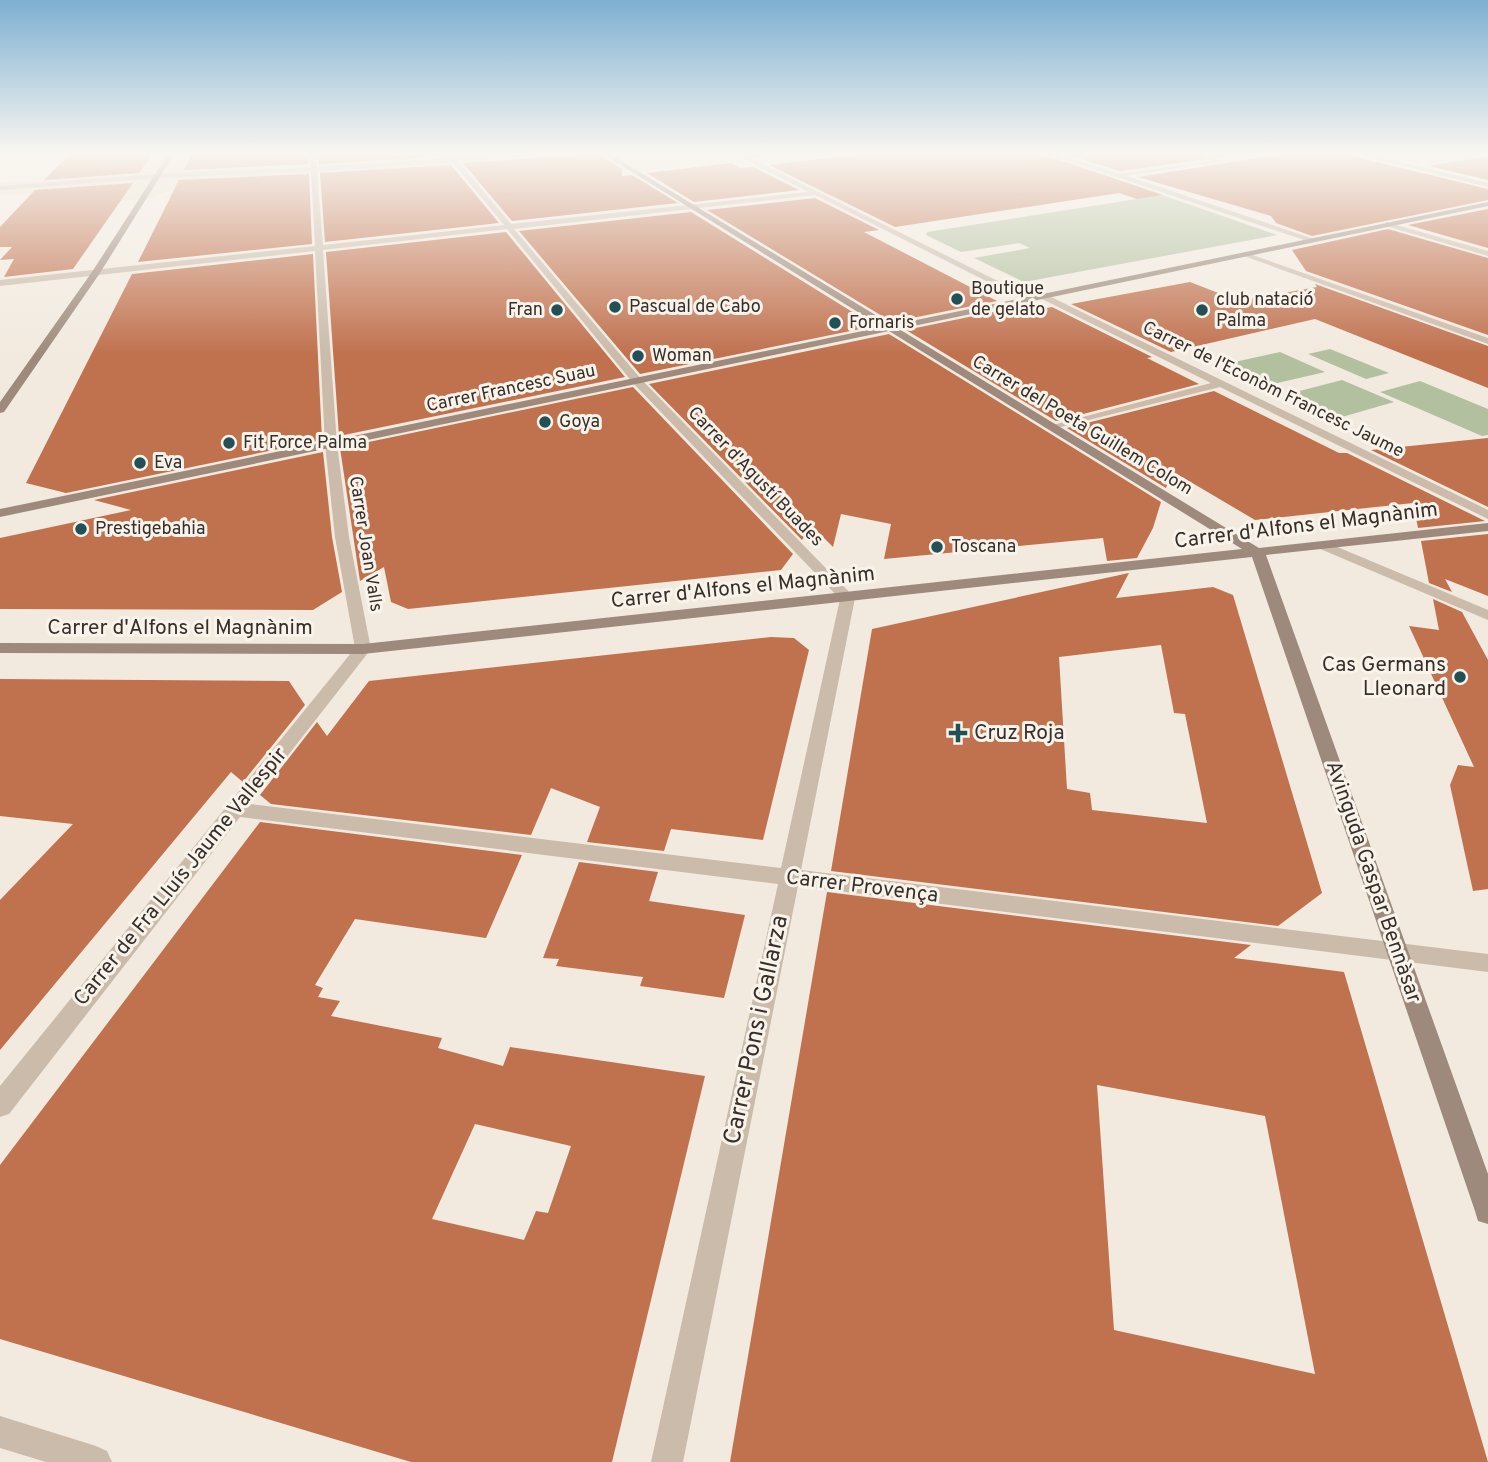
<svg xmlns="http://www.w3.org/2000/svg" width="1488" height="1462" font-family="Overpass,sans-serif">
<rect width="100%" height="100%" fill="#f2eadf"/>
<!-- green -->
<path fill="#b3c09f" d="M1162,195L1277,235L1024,282L974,258L1030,248L1019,243L961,252L926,235L927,232Z
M1330,349L1389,373L1366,379L1308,354Z
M1280,352L1325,372L1265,386L1221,365Z
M1342,380L1394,402L1335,419L1284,395Z
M1420,381L1488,409V435L1482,436L1380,392Z"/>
<!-- plaza -->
<path fill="#e9dcc7" d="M493,151H581L590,155L238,179L173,197L158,198L191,188L176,189L146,199L55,205L66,191L0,195V183L77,178L149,162L127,169L122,176H132L136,170L167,161L199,160L244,167Z
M601,151H738L745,156L738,160L636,172Z"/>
<!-- building -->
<path fill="#c0714e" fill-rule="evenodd" d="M72,151H155L139,173L44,180Z
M194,151H308V164L184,170Z
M319,151H441L444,156L319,164Z
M452,151H547L456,155Z
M593,151L622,169V176L632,175L678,203L512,221L463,163L590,154Z
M884,151H1037L1039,153L1163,195L1137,199L1119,193L895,227L769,165Z
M1055,151H1266L1120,171Z
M1285,151H1342L1364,159L1488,189V200L1312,236L1276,223L1271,216L1138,177L1282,154Z
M1488,156V180L1429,166Z
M731,163L741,168L753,167L799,190L694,202L647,173Z
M451,165L499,223L325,242L320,173Z
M309,174L312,244L138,262L179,180Z
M133,183L73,269L4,277L14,259L0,260L12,247H0V227L35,190Z
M815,198L879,230L864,232L997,301L892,322L707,210Z
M1488,209V248L1408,225Z
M691,212L875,326L640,374L519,231Z
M1388,229L1488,258V335L1306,271L1292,250Z
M506,232L625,377L339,436L326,252Z
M313,254L322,440L66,493L26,483L132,274Z
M1190,282L1239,301L1317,287L1315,284L1488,346V388L1315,319L1171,352L1071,304Z
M1052,307L1152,357L1147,358L1199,384L1056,421L906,330L1012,308L1021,313Z
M889,334L1161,502L1153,528L1137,558L1107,561L1103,538L884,559L891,524L841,514L833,547L812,526L802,540L649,384Z
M633,387L793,554L781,570L408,609L391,602L384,567L360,581L340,448Z
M1214,391L1339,453H1347L1485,521L1418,528L1413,503L1255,520L1172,471L1166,488L1067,428Z
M1488,438V507L1371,450Z
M323,452L332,537L342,592L313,610L0,609V538L131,510L94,500Z
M1488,534V596L1445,579L1452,592L1429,583L1421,541Z
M1129,573L1116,598L1213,587L1233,595L1322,893L1278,926L831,871L872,629ZM1161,645L1174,713L1185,714L1207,823L1092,810L1090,793L1067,789L1059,657Z
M1433,599L1462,612L1488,660V889L1473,891L1450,785L1458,765L1474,767L1409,626L1439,630Z
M771,637L794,638L809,650L763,840L671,829L664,851L587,842L600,807L551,788L531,835L271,804L260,795L317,722L327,736L369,681Z
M0,679L289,681L305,705L243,782L231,772L0,1050V900L73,824L0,816Z
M260,822L522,855L486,938L355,919L315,985L323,988L318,997L340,1001L331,1016L442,1038L438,1048L503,1066L510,1047L705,1076L612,1462H411L0,1339V1165ZM475,1124L571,1146L548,1213L536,1211L524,1240L432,1219Z
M579,862L658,872L649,901L745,915L724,998L640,986L643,977L556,966L559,959L543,958Z
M827,892L1251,945L1234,958L1344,972L1488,1462H730ZM1097,1085L1265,1116L1315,1374L1114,1330Z"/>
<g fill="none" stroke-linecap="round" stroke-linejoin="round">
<!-- street -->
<path fill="#cabbab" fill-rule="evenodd" d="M310,151H316L317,167L449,158L443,151H449L455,158L590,151L458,161L511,224L808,192L744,159V156L737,151H744L750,155V158L1034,299L1026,301L815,195L514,229L641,379L855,598L801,870L1488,954V972L798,886L683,1462H651L778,884L240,817L9,1114L0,1117V1086L355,648L335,537L325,444L315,251L0,286V280L315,246L311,171L158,178L0,190V186L158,174L311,167ZM452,162L504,225L323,245L317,171ZM507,229L633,383L840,599L781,868L250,804L371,649L349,537L337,444L323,250Z
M1040,151H1048L1120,174L1282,151L1127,176L1317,240L1310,242Z
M1345,151H1354L1488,183V187Z
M1386,222L1488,251V256L1386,226Z
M1244,252L1488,338V344L1244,256Z
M1043,293L1488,510V519L1220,387L1049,430V426L1211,383L1040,298V294Z
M1323,541L1488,610V620L1318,548L1316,545Z
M0,1416L96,1446L107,1451L112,1462H46L0,1448Z"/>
<!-- secondary -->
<path fill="#9d8a7c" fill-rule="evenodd" d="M170,151H176L100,273L4,412L0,413V402L92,272Z
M598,151H605L892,325L1488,202V206L899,329L1259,548L1488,523V531L1266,555L1488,1174V1224L1478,1221L1475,1211L1252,557L363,654L0,653V643L363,644L1242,549L889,331L0,517V509L882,327Z
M777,151H792L748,158L745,156Z"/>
</g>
<!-- sky -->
<linearGradient id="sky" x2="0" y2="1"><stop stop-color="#7eb0d1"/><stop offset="0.43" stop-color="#f9f6f1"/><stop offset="1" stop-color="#f9f6f1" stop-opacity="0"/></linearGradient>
<rect width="1488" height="355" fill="url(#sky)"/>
<!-- markers -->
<g fill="#215157" stroke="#f9f4eb" stroke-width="2.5">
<circle cx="957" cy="299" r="7"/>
<circle cx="615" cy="307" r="7"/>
<circle cx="557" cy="310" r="7"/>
<circle cx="1202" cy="310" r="7"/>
<circle cx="835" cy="323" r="7"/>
<circle cx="638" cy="356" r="7"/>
<circle cx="545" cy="422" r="7"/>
<circle cx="229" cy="443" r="7"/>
<circle cx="140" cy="463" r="7"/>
<circle cx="81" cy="529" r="7"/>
<circle cx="937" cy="547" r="7"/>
<circle cx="1460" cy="677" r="7"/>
<path d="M954.5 722.5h7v7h7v7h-7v7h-7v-7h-7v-7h7z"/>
</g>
<g text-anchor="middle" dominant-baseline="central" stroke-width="6" stroke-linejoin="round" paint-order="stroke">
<!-- far-poi labels -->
<g font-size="18" fill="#382f2a" stroke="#f9f4eb" text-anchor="start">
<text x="971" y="289">Boutique<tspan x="971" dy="21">de gelato</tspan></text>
<text x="1216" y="300">club natació<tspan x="1216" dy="21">Palma</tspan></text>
<text x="629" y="307">Pascual de Cabo</text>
<text x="543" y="310" text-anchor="end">Fran</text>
<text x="849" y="323">Fornaris</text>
<text x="652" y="356">Woman</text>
<text x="559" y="422">Goya</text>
<text x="243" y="443">Fit Force Palma</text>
<text x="154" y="463">Eva</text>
<text x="95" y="529">Prestigebahia</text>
<text x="951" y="547">Toscana</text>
</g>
<!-- far-street labels -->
<g font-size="18" fill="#382f2a" stroke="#f9f4eb">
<text transform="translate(511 389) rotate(-12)">Carrer Francesc Suau</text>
<text transform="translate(1273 390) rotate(26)">Carrer de l'Econòm Francesc Jaume</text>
<text transform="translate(1082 426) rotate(31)">Carrer del Poeta Guillem Colom</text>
<text transform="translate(755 477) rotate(46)">Carrer d'Agustí Buades</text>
<text transform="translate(365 544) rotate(81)">Carrer Joan Valls</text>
</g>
<!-- street labels -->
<g font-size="21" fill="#382f2a" stroke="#f9f4eb">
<text transform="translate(1306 526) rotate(-7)">Carrer d'Alfons el Magnànim</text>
<text transform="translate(743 588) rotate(-6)">Carrer d'Alfons el Magnànim</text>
<text x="180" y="628">Carrer d'Alfons el Magnànim</text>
<text transform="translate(181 877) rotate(-51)">Carrer de Fra Lluís Jaume Vallespir</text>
<text transform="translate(1373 882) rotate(71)">Avinguda Gaspar Bennàsar</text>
<text transform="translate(862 887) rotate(7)">Carrer Provença</text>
</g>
<!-- poi labels -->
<g font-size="21" fill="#382f2a" stroke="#f9f4eb" text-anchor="end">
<text x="1446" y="665">Cas Germans<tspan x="1446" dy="24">Lleonard</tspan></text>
<text x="974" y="733" text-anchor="start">Cruz Roja</text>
</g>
<!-- near-street labels -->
<g font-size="24" fill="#382f2a" stroke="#f9f4eb">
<text transform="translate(757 1030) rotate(-78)">Carrer Pons i Gallarza</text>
</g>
</g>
</svg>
